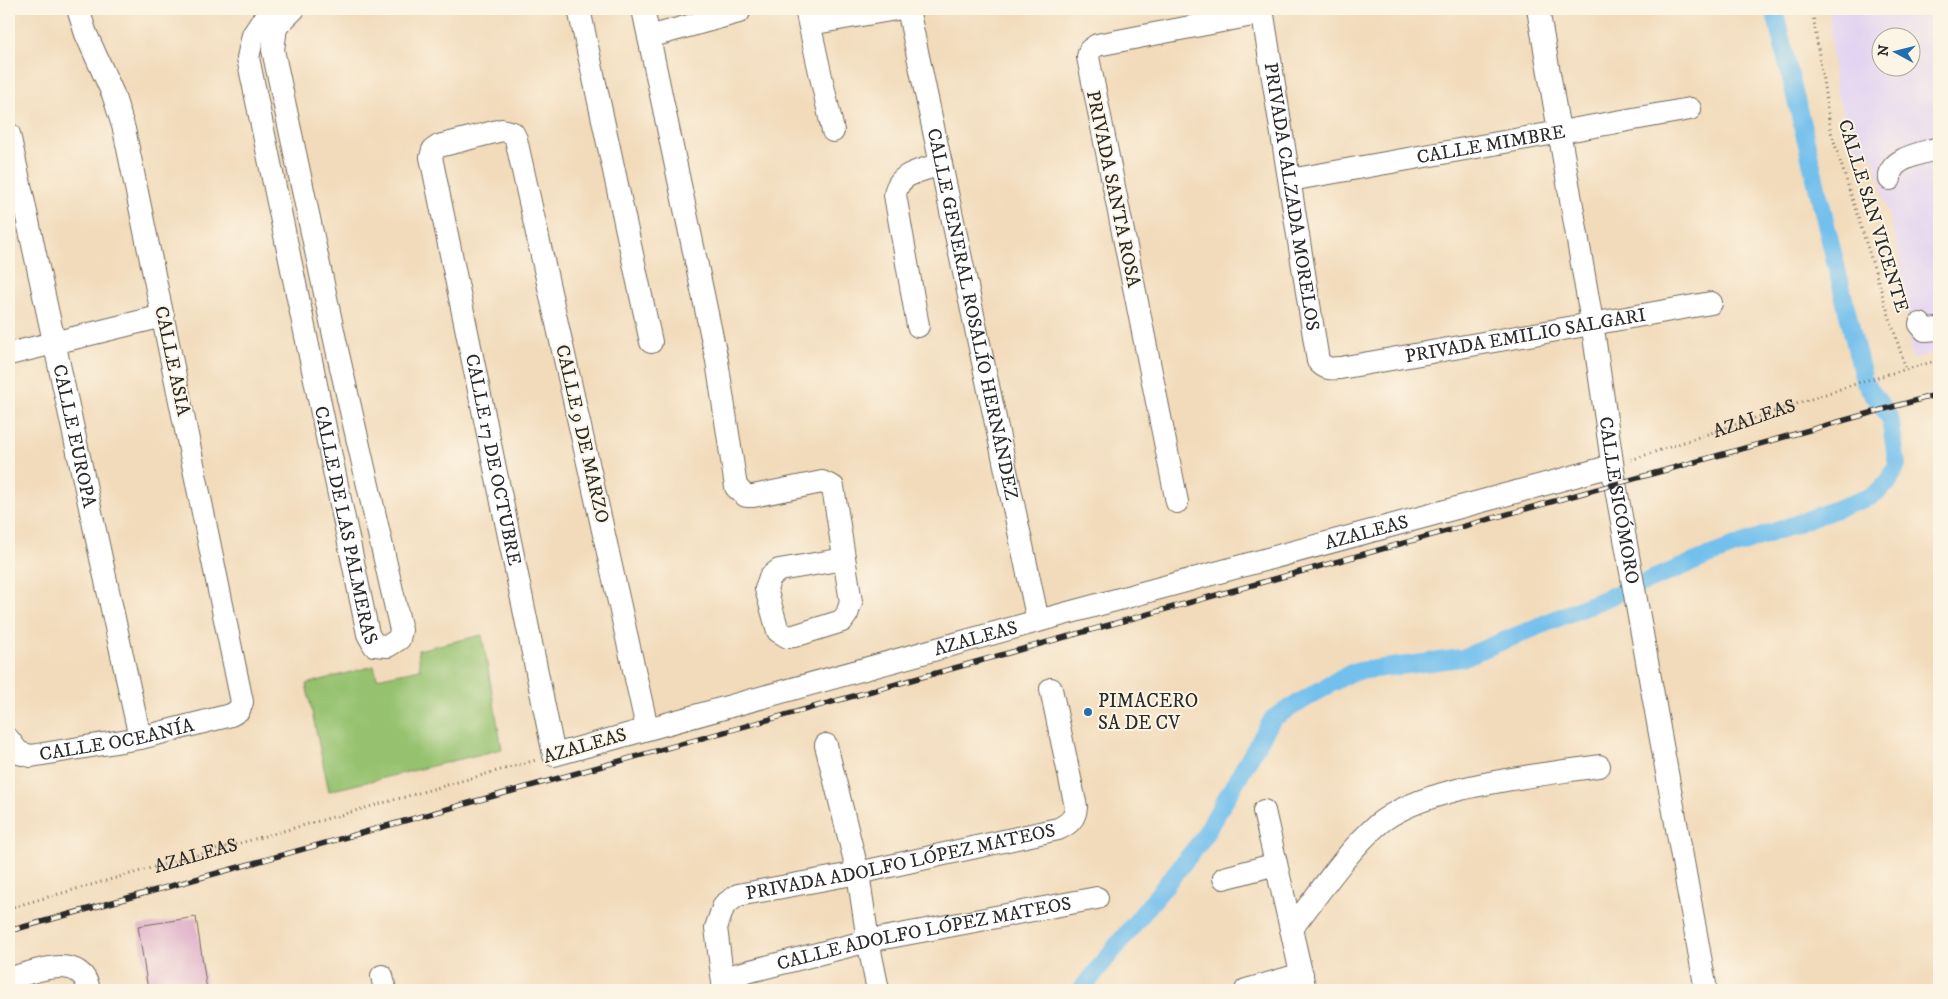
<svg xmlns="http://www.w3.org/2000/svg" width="1948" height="999" font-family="'IM FELL DW Pica',serif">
<rect width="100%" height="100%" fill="#fcf5e5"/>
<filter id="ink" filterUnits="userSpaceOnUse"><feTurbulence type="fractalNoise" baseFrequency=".02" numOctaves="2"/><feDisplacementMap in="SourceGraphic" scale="10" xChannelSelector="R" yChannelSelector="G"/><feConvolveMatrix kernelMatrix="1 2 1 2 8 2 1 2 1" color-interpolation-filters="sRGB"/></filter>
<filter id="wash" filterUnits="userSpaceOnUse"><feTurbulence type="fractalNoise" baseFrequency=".0096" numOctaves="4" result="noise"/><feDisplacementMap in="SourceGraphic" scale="20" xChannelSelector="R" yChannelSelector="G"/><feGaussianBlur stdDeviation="1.12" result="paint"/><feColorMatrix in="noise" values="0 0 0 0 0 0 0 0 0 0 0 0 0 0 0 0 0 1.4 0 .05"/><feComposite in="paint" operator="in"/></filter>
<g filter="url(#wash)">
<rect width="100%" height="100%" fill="#f2dbbb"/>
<!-- built -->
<path fill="#e3d3f2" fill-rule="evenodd" d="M1829,9H1939V351L1912,359L1900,257L1874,159L1855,150L1835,88ZM1880,38H1910V68H1880Z"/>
<!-- green -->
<path fill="#96c270" stroke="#60764e" d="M482,635L502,749L329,791L306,684L374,666L377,678L420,669L418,650Z"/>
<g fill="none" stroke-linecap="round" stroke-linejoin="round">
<!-- canal -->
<path stroke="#73c0ed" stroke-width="18" d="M1081,990L1201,841L1273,718L1351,672L1462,658L1708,556L1872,496L1888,483L1897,465L1890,418L1864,381L1774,9"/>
</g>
<g id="blocks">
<!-- building -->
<path fill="#d9a2c3" d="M196,917L207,990H148L138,926Z"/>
</g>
</g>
<g filter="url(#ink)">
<use href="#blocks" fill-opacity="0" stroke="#71695d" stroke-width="1"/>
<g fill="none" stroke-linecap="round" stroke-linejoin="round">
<defs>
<g id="minor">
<path id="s3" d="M270,9L253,35L248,58L368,634L374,645L388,646L399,639L401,630L338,354L273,50L276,27L294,9"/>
<path d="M579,9L651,342"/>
<path d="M643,9L717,361L736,487L746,496H753L822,482L833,487L851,602L847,614L842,621L794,636L788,637L778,631L766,589L770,577L779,570L844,559"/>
<path d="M806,9L833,131"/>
<path id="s4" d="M908,9L1038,621"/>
<path id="s5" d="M1262,9L1318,361C1325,369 1330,369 1340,368L1711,303"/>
<path id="s6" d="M1538,9L1592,322L1615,483L1706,990"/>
<path d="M810,24L896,9"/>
<path d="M649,37L739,12"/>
<path id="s7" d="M9,134L140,738"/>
<path d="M1890,179C1888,158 1923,153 1939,148"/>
<path id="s8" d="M1290,180L1690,109"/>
<path d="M1920,324L1925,330L1939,329"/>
<path d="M918,326L895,195C898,172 922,171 941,164"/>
<path d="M9,354L163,316"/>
<path d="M1177,502L1088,57L1090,50L1097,45L1263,13"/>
<path id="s9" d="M647,728L516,139L513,133L502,130L439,146L433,150L431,157L554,755L1038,621L1612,466"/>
<path id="s10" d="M9,740L19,753L31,756L140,738L231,715L239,710L242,702L124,129L113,94L86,34L78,9"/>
<path d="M826,745L858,873L868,941L878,990"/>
<path d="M1264,811L1305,990"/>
<path d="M1224,878L1276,864"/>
<path d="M1291,929C1318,895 1344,855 1376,826C1422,785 1538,776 1599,766"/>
<path d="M382,976L385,990"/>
<path id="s11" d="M723,978L868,941L1097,898"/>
<path d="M9,979C32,972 82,951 89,990"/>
<path id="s12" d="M724,990L716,928L724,905L738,895L858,873L1058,829C1069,824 1075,819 1076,807L1051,689"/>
<path d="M1246,990L1302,974"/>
</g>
</defs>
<!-- minor casing -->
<use href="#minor" stroke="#71695d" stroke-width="24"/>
<!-- path -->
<g stroke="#71695d" stroke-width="3" stroke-dasharray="1 4" stroke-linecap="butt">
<path d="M1812,9L1831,132L1906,369"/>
<path id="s1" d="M1631,460L1864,381L1939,360"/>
<path id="s2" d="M9,908L536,760"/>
</g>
<!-- minor -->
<use href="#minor" stroke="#fff" stroke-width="22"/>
<defs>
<path id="rail" d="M9,931L1939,394"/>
</defs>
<!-- rail casing -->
<use href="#rail" stroke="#2b2b2b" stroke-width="5.5"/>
<!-- rail -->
<use href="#rail" stroke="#fcf5e5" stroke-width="4" stroke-dasharray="11" stroke-linecap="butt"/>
</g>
</g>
<!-- markers -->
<circle fill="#1f6fb2" stroke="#fcf5e5" stroke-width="2" cx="1088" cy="712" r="5"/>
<g text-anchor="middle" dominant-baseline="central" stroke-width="4" stroke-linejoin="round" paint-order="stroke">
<!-- street labels -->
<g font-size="19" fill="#2b2b2b" stroke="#fcf5e5">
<text stroke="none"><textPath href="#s8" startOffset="204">CALLE MIMBRE</textPath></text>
<text transform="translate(1113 189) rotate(78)">PRIVADA SANTA ROSA</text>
<text stroke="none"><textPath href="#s5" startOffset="190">PRIVADA CALZADA MORELOS</textPath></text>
<text transform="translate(1873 216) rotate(73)">CALLE SAN VICENTE</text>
<text stroke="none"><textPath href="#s4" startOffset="312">CALLE GENERAL ROSALÍO HERNÁNDEZ</textPath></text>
<text stroke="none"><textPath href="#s5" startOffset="569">PRIVADA EMILIO SALGARI</textPath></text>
<text transform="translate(172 361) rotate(78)">CALLE ASIA</text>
<text stroke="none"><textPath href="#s1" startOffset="130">AZALEAS</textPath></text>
<text transform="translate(582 434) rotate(77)">CALLE 9 DE MARZO</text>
<text stroke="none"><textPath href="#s7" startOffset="309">CALLE EUROPA</textPath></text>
<text stroke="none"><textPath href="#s9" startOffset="1010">CALLE 17 DE OCTUBRE</textPath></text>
<text stroke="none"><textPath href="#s6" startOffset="498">CALLE SICÓMORO</textPath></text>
<text stroke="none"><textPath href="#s3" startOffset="532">CALLE DE LAS PALMERAS</textPath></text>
<text stroke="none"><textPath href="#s9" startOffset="2154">AZALEAS</textPath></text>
<text stroke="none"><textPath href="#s9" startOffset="1749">AZALEAS</textPath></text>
<text stroke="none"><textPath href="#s10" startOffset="116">CALLE OCEANÍA</textPath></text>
<text transform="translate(585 746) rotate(-16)">AZALEAS</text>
<text stroke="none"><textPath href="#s2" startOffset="194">AZALEAS</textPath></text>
<text stroke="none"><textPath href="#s12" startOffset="270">PRIVADA ADOLFO LÓPEZ MATEOS</textPath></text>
<text stroke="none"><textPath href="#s11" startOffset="206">CALLE ADOLFO LÓPEZ MATEOS</textPath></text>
</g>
<!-- poi labels -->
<g font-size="19" fill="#2b2b2b" stroke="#fcf5e5" text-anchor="start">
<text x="1098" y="701">PIMACERO<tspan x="1098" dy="22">SA DE CV</tspan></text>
</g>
</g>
<!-- margin -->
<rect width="1948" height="999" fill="none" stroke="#fcf5e5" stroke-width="30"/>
<!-- north arrow -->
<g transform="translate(1896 52) rotate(277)"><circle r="24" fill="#fcf5e5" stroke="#a8a49b"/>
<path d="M0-4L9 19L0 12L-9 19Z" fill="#1f6fb2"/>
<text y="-8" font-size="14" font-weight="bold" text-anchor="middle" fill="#2b2b2b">N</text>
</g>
</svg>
